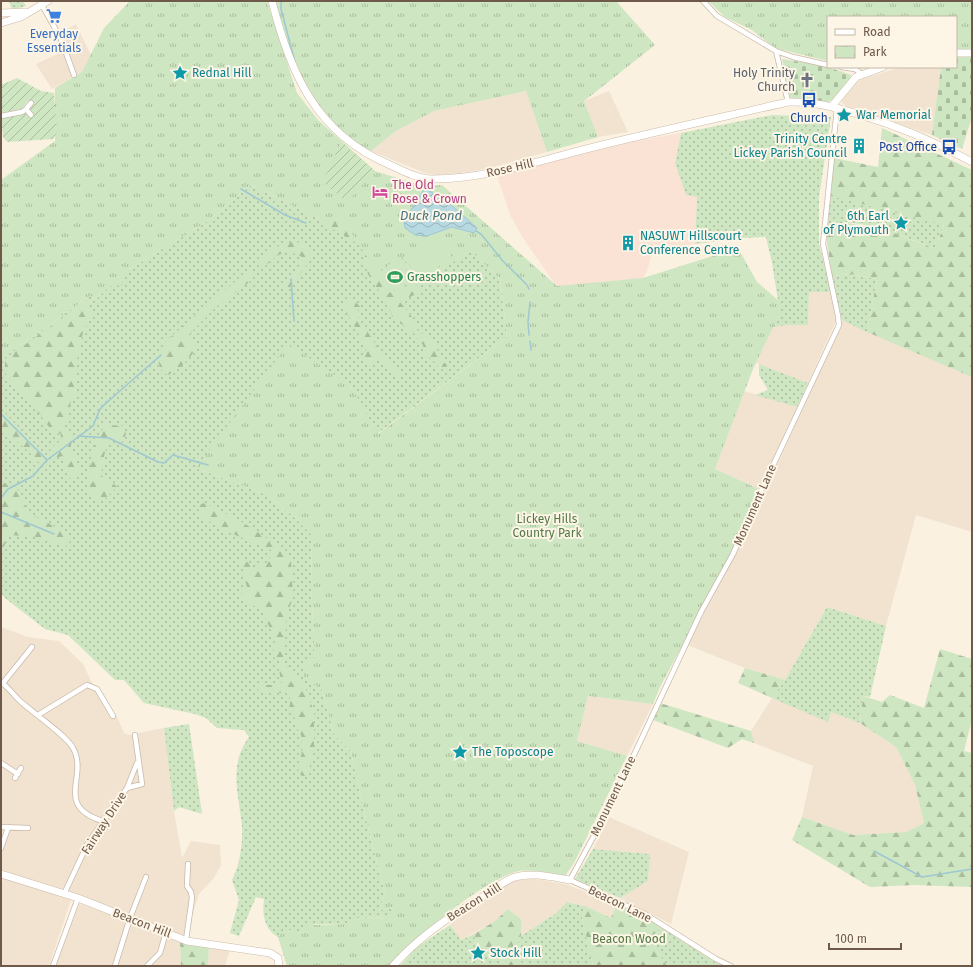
<svg xmlns="http://www.w3.org/2000/svg" width="973" height="967" font-family="'Fira Sans',sans-serif">
<defs>
<pattern id="grass-dots" width="8" height="8" patternUnits="userSpaceOnUse"><rect width="8" height="8" fill="#cee6c1"/><path d="M2 2h.1M6 6h.1" fill="none" stroke="#abbd9f" stroke-width="1.8" stroke-linecap="round"/></pattern>
<pattern id="forest-firs" width="22" height="20" patternUnits="userSpaceOnUse"><rect width="22" height="20" fill="#cee6c1"/><path d="M5 1l3.5 6h-7zM16 11l3.5 6h-7z" fill="#abbd9f"/></pattern>
<pattern id="cemetery-stones" width="16" height="16" patternUnits="userSpaceOnUse"><rect width="16" height="16" fill="#cee6c1"/><path d="M2 7V4a2 2 0 0 1 4 0v3zM10 15v-3a2 2 0 0 1 4 0v3z" fill="#abbd9f"/></pattern>
<pattern id="park-tufts" width="24" height="20" patternUnits="userSpaceOnUse"><rect width="24" height="20" fill="#cee6c1"/><path d="M3 7l-1-3M5 7V3M7 7l1-3M15 17l-1-3M17 17v-4M19 17l1-3" fill="none" stroke="#abbd9f"/></pattern>
<pattern id="garden-furrows" width="10" height="10" patternUnits="userSpaceOnUse"><rect width="10" height="10" fill="#cee6c1"/><path d="M-1 1l2-2M0 10L10 0M9 11l2-2" fill="none" stroke="#abbd9f"/></pattern>
<pattern id="water-waves" width="16" height="10" patternUnits="userSpaceOnUse"><rect width="16" height="10" fill="#b7d9e1"/><path d="M0 5q4-4 8 0t8 0" fill="none" stroke="#99b3b8"/></pattern>
</defs>
<rect width="100%" height="100%" fill="#faf1e1"/>
<!-- residential -->
<path fill="#f1e3d0" d="M76,24L91,55L82,72L52,89L36,64L62,52L55,36Z
M902,67H941L932,135L845,106L842,102V99L850,87L862,79Z
M526,91L547,152L490,168L460,173L435,175L425,173L371,151L396,131L434,111Z
M609,91L628,132L598,137L584,101Z
M809,292H831L836,321L808,383L756,363L773,327L787,325H808Z
M842,320L972,377V532L916,515L886,626L827,607L785,680L745,668L687,645L736,554L829,352Z
M744,391L797,407L759,489L715,469Z
M1,627L28,637L59,641L83,664L91,681L117,717L124,733L129,735L164,728L174,811L182,858L191,841L220,845L221,865L214,878L199,894L185,937L62,889L1,871Z
M588,696L653,704L627,756L577,741Z
M772,698L827,721L831,712L860,723L896,747L915,785L924,823L906,832L853,835L802,817L813,766L754,743L751,731Z
M609,817L689,852L671,924L620,898L648,881L650,854L593,849Z
M1,878L71,900L49,966H1Z
M535,879L565,884L617,904L611,918L587,907L567,902L555,914L521,936V919L508,909L495,921L461,940L450,925L461,913L498,888L517,880Z
M81,904L178,940L180,942L181,966H56L79,905Z
M209,946L230,950L225,966H208Z"/>
<!-- commercial -->
<path fill="#fae2d5" d="M681,133L675,163L697,196L695,244L658,249L652,254L647,271L643,278L557,287L523,238L510,215L497,175L632,142Z"/>
<!-- grass -->
<path fill="url(#grass-dots)" d="M9,1L17,2L23,1L26,6L12,10Z
M772,115L831,117L819,197V244L831,292H809L808,325H787L773,327L780,313L772,263L766,237L743,238L695,244L697,197L686,195L675,163L681,133Z
M251,185L319,219L404,257L416,284L471,251L500,279L507,337L377,434L350,385L196,468L267,495L292,515L312,535L311,587L315,657L303,667L322,690L334,734L351,751L361,799L385,894L379,910L393,908V917L357,918L352,924H315L300,932L278,937C264,929 262,914 264,899L256,897L239,936L230,933L239,900L232,880C240,865 243,843 242,826C239,795 228,766 249,737L244,730L217,728L206,718L195,714L144,703L124,680H115L68,635L45,629L5,598L1,593V359L90,296L96,299L125,272L209,220Z
M831,196L944,224L935,249C907,238 857,216 828,224Z
M850,274L877,279L867,332L842,320L832,276Z
M759,364L808,383L797,407L755,395L768,390L759,375Z
M827,607L886,626L870,697L863,696L860,723L831,712L828,722L772,698L785,680Z
M189,724L202,814L179,807L174,811L164,728Z
M593,849L650,854L648,881L620,898L575,879Z
M567,902L587,907L582,917L593,966H526L521,962L520,949L518,942L521,936L555,914Z
M450,925L461,940L474,934L476,944L494,953L507,966H400L417,947Z
M659,926L715,962L724,966H667L655,948Z"/>
<!-- forest -->
<path fill="url(#forest-firs)" d="M882,128L972,170V377L867,332L877,279L850,274L832,276L827,243V224L839,221L891,232L935,249L944,225L831,196L834,158L878,167Z
M337,208L360,238L352,243L338,230L324,229L319,218Z
M296,241L311,250L313,257L288,290L284,286L299,266L302,257C284,246 277,256 263,268L258,265L269,249Z
M367,250C373,264 383,274 385,288L392,293L413,283L420,286V292L400,302L415,321L416,329L437,345L438,357L447,365L441,370L432,359L424,356L423,345L412,331H407L403,325L395,321L384,299L368,274L362,253Z
M245,273H253L252,280L215,308L187,337L196,347C191,359 180,369 168,375C154,369 158,351 166,341Z
M352,298L360,307L356,314L378,348L400,375L398,378L379,358L371,365L365,359L366,347L343,306Z
M89,299L94,313L83,332L76,365L77,391L71,401L65,427L73,435L70,450L76,455L74,463L80,469L76,476L70,479L64,465L63,456L54,458L50,449L62,439L60,433L54,434L41,416L5,373V359Z
M5,413L38,448L44,458L38,462L34,461L31,454L1,427V415Z
M105,425L124,426L126,434L122,442L109,440L104,456L101,475C106,481 112,481 117,487L104,500H98L87,492C90,469 92,444 105,425Z
M1,481L20,491C21,496 22,502 25,506C32,521 60,522 70,542L65,547L37,537L10,535L1,552Z
M205,503C239,520 265,532 291,561L293,599L289,608L286,625L283,660L276,661L273,654L275,639L261,609L252,605L241,597L242,591L247,587L244,577L245,568L238,561L241,559L249,563L251,569L255,568L259,562L267,564L273,551L219,528L201,516L197,505Z
M940,649L972,659V719L964,751L972,753V887L914,885L870,887L792,840L802,817L853,835L906,832L924,823L915,785L896,747L860,723L863,696L882,702L890,695L924,708Z
M285,663L303,681L314,712V751L309,775L302,776L298,772L302,751L301,735L295,724L294,711L290,708V696L287,693H259L257,687C264,683 274,687 282,684L278,665Z
M745,668L785,680L772,698L738,683Z
M660,703L751,731L754,743L742,739L728,748L653,720Z
M617,904L646,917L659,926L655,948L667,966H593L582,917L587,907L611,918Z
M508,909L521,919V936L518,942L520,949L521,962L526,966H507L494,953L476,944L474,934L495,921Z
M180,942L209,946L208,966H181Z"/>
<!-- cemetery -->
<path fill="url(#cemetery-stones)" d="M956,56H972V117L962,149L932,135L941,67H956Z
M782,59L825,66L851,75V78L834,99L828,102L791,100Z"/>
<!-- park -->
<path fill="url(#park-tufts)" d="M130,1H267L297,93L318,120L375,171L423,186L442,185L557,286L643,278L738,248L757,282L779,301L780,313L753,369L715,469L759,489L732,552L660,687L653,704L588,696L577,741L627,756L574,863L565,876C553,874 530,869 519,871C482,880 415,938 389,966H287L278,937L286,929L300,932L307,925L351,924L357,918L393,917V908L379,910L385,894L361,799L351,751L334,734L322,690L304,678L303,667L315,657L311,587L312,535L292,515L267,495L196,468L288,344L350,385L378,434L507,337L500,279L471,251L416,285L404,257L376,271L340,215L323,221L251,185L209,220L125,272L122,285L110,286L96,299L90,296L1,359V180L55,141V88L82,72L104,28Z
M616,1L655,45L584,101L598,137L547,152L526,91L434,111L396,131L371,151C333,135 305,91 290,54C283,38 279,19 274,2Z
M708,1H972V51L956,50V17H828V61L775,48L752,30L725,17Z"/>
<!-- garden -->
<path fill="url(#garden-furrows)" d="M17,78L41,91L54,93L57,132L53,139L7,142L3,137L1,117L22,113L28,114L30,102L28,101L21,109L1,113V85Z
M341,142L375,171L347,202L323,182Z"/>
<!-- pitch -->
<path fill="#cee6c1" d="M443,237L453,260L415,277L405,254Z
M402,259L412,282L389,293L378,272Z"/>
<!-- water -->
<path fill="url(#water-waves)" stroke="#9ec8d2" d="M425,188L450,204L477,228L474,233L452,227L427,236L415,235L405,228L404,221Z"/>
<g fill="none" stroke-linecap="round" stroke-linejoin="round">
<!-- stream -->
<path stroke="#9ec8d2" stroke-width="1.5" d="M281,1V9L295,62
M241,189L285,215L306,223
M476,231L481,234L502,260L527,285L529,289
M291,279L294,321
M529,335L528,322L530,302
M530,341L531,350
M1,414L47,460
M78,436L109,438L158,462L164,463L173,455L208,465
M1,498L8,489L33,476L47,460L93,426L100,409L105,404L161,355
M1,512L54,534
M874,851L922,877L972,869"/>
<defs>
<path id="street" d="M703,1L717,16L776,51L788,102
M42,5L61,39L74,75
M776,51L793,57L828,65
M841,67L855,69L862,74
M31,115L26,109L31,103
M1,116L22,112L26,109
M1,682C8,687 14,695 20,701C32,712 67,736 73,748C89,776 53,806 103,821
M3,683L32,647
M38,715L87,685L97,689L113,716
M1,763L18,774
M15,778L21,768
M127,788L137,763
M1,827L28,828
M1,848L8,828
M64,894L88,843L127,788L142,784L135,735
M186,940L192,898L191,892L187,886L188,864
M53,966L78,898
M115,966L130,918L146,877
M147,966L160,953L166,932
M731,966L716,959L645,914L570,880L610,806L701,612L733,554L760,493L839,325L838,316L823,244L837,108"/>
<path id="secondary" d="M272,1C290,73 316,133 388,164C401,170 417,179 432,179C487,179 541,160 594,147C658,131 723,117 788,102C812,101 834,107 857,114C899,126 934,141 972,162
M1,13L26,12
M1,23L21,17L48,1
M956,53H972
M832,106L856,77L883,67
M1,874L78,898L187,941L270,953L278,958L279,966
M393,966C418,938 446,918 478,900C490,893 501,882 515,877C532,872 552,877 570,880"/>
</defs>
<!-- street casing -->
<use href="#street" stroke="#c9b9a9" stroke-width="6"/>
<!-- secondary casing -->
<use href="#secondary" stroke="#cebba9" stroke-width="8"/>
<!-- street -->
<use href="#street" stroke="#fff" stroke-width="4.5"/>
<!-- secondary -->
<use href="#secondary" stroke="#fff" stroke-width="7"/>
</g>
<!-- icons -->
<defs>
<symbol id="supermarket-bare" viewBox="-9 -9 18 18"><path d="M-6-5.5h2.5l.6 2H6L4.5 2H-2.5L-4.4-4H-6ZM-1.5 3.2a1.3 1.3 0 1 0 .1 0ZM3 3.2a1.3 1.3 0 1 0 .1 0Z" fill="#3f7fe0" stroke="#fdf5e6" stroke-width="2.5" paint-order="stroke"/></symbol>
<symbol id="sight-bare" viewBox="-9 -9 18 18"><path d="M0-6L1.8-2.2L6-1.7L2.9 1.2L3.7 5.4L0 3.3L-3.7 5.4L-2.9 1.2L-6-1.7L-1.8-2.2Z" fill="#0f9aa8" stroke="#fdf5e6" stroke-width="2.5" paint-order="stroke"/></symbol>
<symbol id="church-bare" viewBox="-9 -9 18 18"><path d="M-1.2-6h2.4v3.5h3.3v2.4h-3.3V6h-2.4V-.1h-3.3v-2.4h3.3Z" fill="#6b7280" stroke="#fdf5e6" stroke-width="2.5" paint-order="stroke"/></symbol>
<symbol id="bus-bare" viewBox="-9 -9 18 18"><path d="M-5-6H5V4H4V6H2V4H-2V6H-4V4H-5ZM-3.5-4V0h7V-4ZM-3.5 1.2v1.5H-2V1.2ZM2 1.2v1.5H3.5V1.2Z" fill="#1a4fb4" stroke="#fdf5e6" stroke-width="2.5" paint-order="stroke"/></symbol>
<symbol id="building-bare" viewBox="-9 -9 18 18"><path d="M-4-6H4V6H1V3H-1V6H-4ZM-2.5-4.3h1.7v1.8h-1.7ZM.8-4.3h1.7v1.8H.8ZM-2.5-1h1.7V.8h-1.7ZM.8-1h1.7V.8H.8Z" fill="#0f9aa8" stroke="#fdf5e6" stroke-width="2.5" paint-order="stroke"/></symbol>
<symbol id="hotel-bare" viewBox="-9 -9 18 18"><path d="M-6-4.5h1.5V1H6V5H4.5V3h-9V5H-6ZM-4 0a1.8 1.8 0 1 1 3.6 0ZM.5 0V-2.5h3Q6-2.5 6 0Z" fill="#d1479c" stroke="#fdf5e6" stroke-width="2.5" paint-order="stroke"/></symbol>
<symbol id="stadium-bare" viewBox="-9 -9 18 18"><path d="M0-5a6.5 5 0 1 0 0 10a6.5 5 0 1 0 0-10ZM-3.5-1.8h7v3.6h-7Z" fill="#2e9e5b" stroke="#fdf5e6" stroke-width="2.5" paint-order="stroke"/></symbol>
</defs>
<g fill-rule="evenodd">
<use href="#supermarket-bare" x="43" y="5" width="22" height="22"/>
<use href="#sight-bare" x="169" y="62" width="22" height="22"/>
<use href="#church-bare" x="796" y="69" width="22" height="22"/>
<use href="#bus-bare" x="798" y="89" width="22" height="22"/>
<use href="#sight-bare" x="833" y="104" width="22" height="22"/>
<use href="#building-bare" x="848" y="135" width="22" height="22"/>
<use href="#bus-bare" x="938" y="136" width="22" height="22"/>
<use href="#hotel-bare" x="369" y="181" width="22" height="22"/>
<use href="#sight-bare" x="890" y="212" width="22" height="22"/>
<use href="#building-bare" x="617" y="232" width="22" height="22"/>
<use href="#stadium-bare" x="384" y="266" width="22" height="22"/>
<use href="#sight-bare" x="449" y="741" width="22" height="22"/>
<use href="#sight-bare" x="467" y="942" width="22" height="22"/>
</g>
<g text-anchor="middle" dominant-baseline="central" stroke-width="4" stroke-linejoin="round" paint-order="stroke">
<!-- shop labels -->
<g font-size="12" fill="#366cbe" stroke="#fdf5e6">
<text x="54" y="34">Everyday<tspan x="54" dy="14">Essentials</tspan></text>
</g>
<!-- culture labels -->
<g font-size="12" fill="#0d838f" stroke="#fdf5e6" text-anchor="start">
<text x="192" y="73">Rednal Hill</text>
<text x="856" y="115">War Memorial</text>
<text x="847" y="139" text-anchor="end">Trinity Centre<tspan x="847" dy="14">Lickey Parish Council</tspan></text>
<text x="889" y="216" text-anchor="end">6th Earl<tspan x="889" dy="14">of Plymouth</tspan></text>
<text x="640" y="236">NASUWT Hillscourt<tspan x="640" dy="14">Conference Centre</tspan></text>
<text x="472" y="752">The Toposcope</text>
<text x="490" y="953">Stock Hill</text>
</g>
<!-- worship labels -->
<g font-size="12" fill="#5b616d" stroke="#fdf5e6" text-anchor="end">
<text x="795" y="73">Holy Trinity<tspan x="795" dy="14">Church</tspan></text>
</g>
<!-- transit labels -->
<g font-size="12" fill="#164399" stroke="#fdf5e6">
<text x="809" y="118">Church</text>
<text x="937" y="147" text-anchor="end">Post Office</text>
</g>
<!-- street labels -->
<g font-size="12" fill="#6f594a" stroke="#fdf5e6">
<text transform="translate(510 168) rotate(-13)">Rose Hill</text>
<text transform="translate(755 505) rotate(-66)">Monument Lane</text>
<text transform="translate(613 796) rotate(-64)">Monument Lane</text>
<text transform="translate(104 823) rotate(-57)">Fairway Drive</text>
<text transform="translate(474 902) rotate(-32)">Beacon Hill</text>
<text transform="translate(620 904) rotate(26)">Beacon Lane</text>
<text transform="translate(142 923) rotate(21)">Beacon Hill</text>
</g>
<!-- hotel labels -->
<g font-size="12" fill="#b23c85" stroke="#fdf5e6" text-anchor="start">
<text x="392" y="185">The Old<tspan x="392" dy="14">Rose &amp; Crown</tspan></text>
</g>
<!-- leisure labels -->
<g font-size="12" fill="#27864d" stroke="#fdf5e6" text-anchor="start">
<text x="407" y="277">Grasshoppers</text>
</g>
<!-- park labels -->
<g font-size="12" fill="#537a46" stroke="#fdf5e6">
<text x="547" y="519">Lickey Hills<tspan x="547" dy="14">Country Park</tspan></text>
<text x="629" y="939">Beacon Wood</text>
</g>
<!-- water labels -->
<g font-size="13" font-style="italic" fill="#467480" stroke="#fdf5e6">
<text x="431" y="215">Duck Pond</text>
</g>
</g>
<!-- border -->
<rect width="973" height="967" fill="none" stroke="#6f594a" stroke-width="4"/>
<!-- legend -->
<rect x="827" y="16" width="130" height="52" fill="#fdf5e6" stroke="#c4b7a8"/>
<rect x="835" y="29" width="20" height="6" fill="#ffffff" stroke="#c4b7a8"/>
<text x="863" y="36" font-size="12" fill="#6f594a">Road</text>
<rect x="835" y="46" width="20" height="12" fill="url(#park-tufts)" stroke="#c4b7a8"/>
<text x="863" y="56" font-size="12" fill="#6f594a">Park</text>
<!-- scale -->
<path d="M829 943v6h72v-6" fill="none" stroke="#6f594a" stroke-width="2"/>
<text x="835" y="943" font-size="12" fill="#6f594a" stroke="#fdf5e6" stroke-width="3" paint-order="stroke">100 m</text>
</svg>
